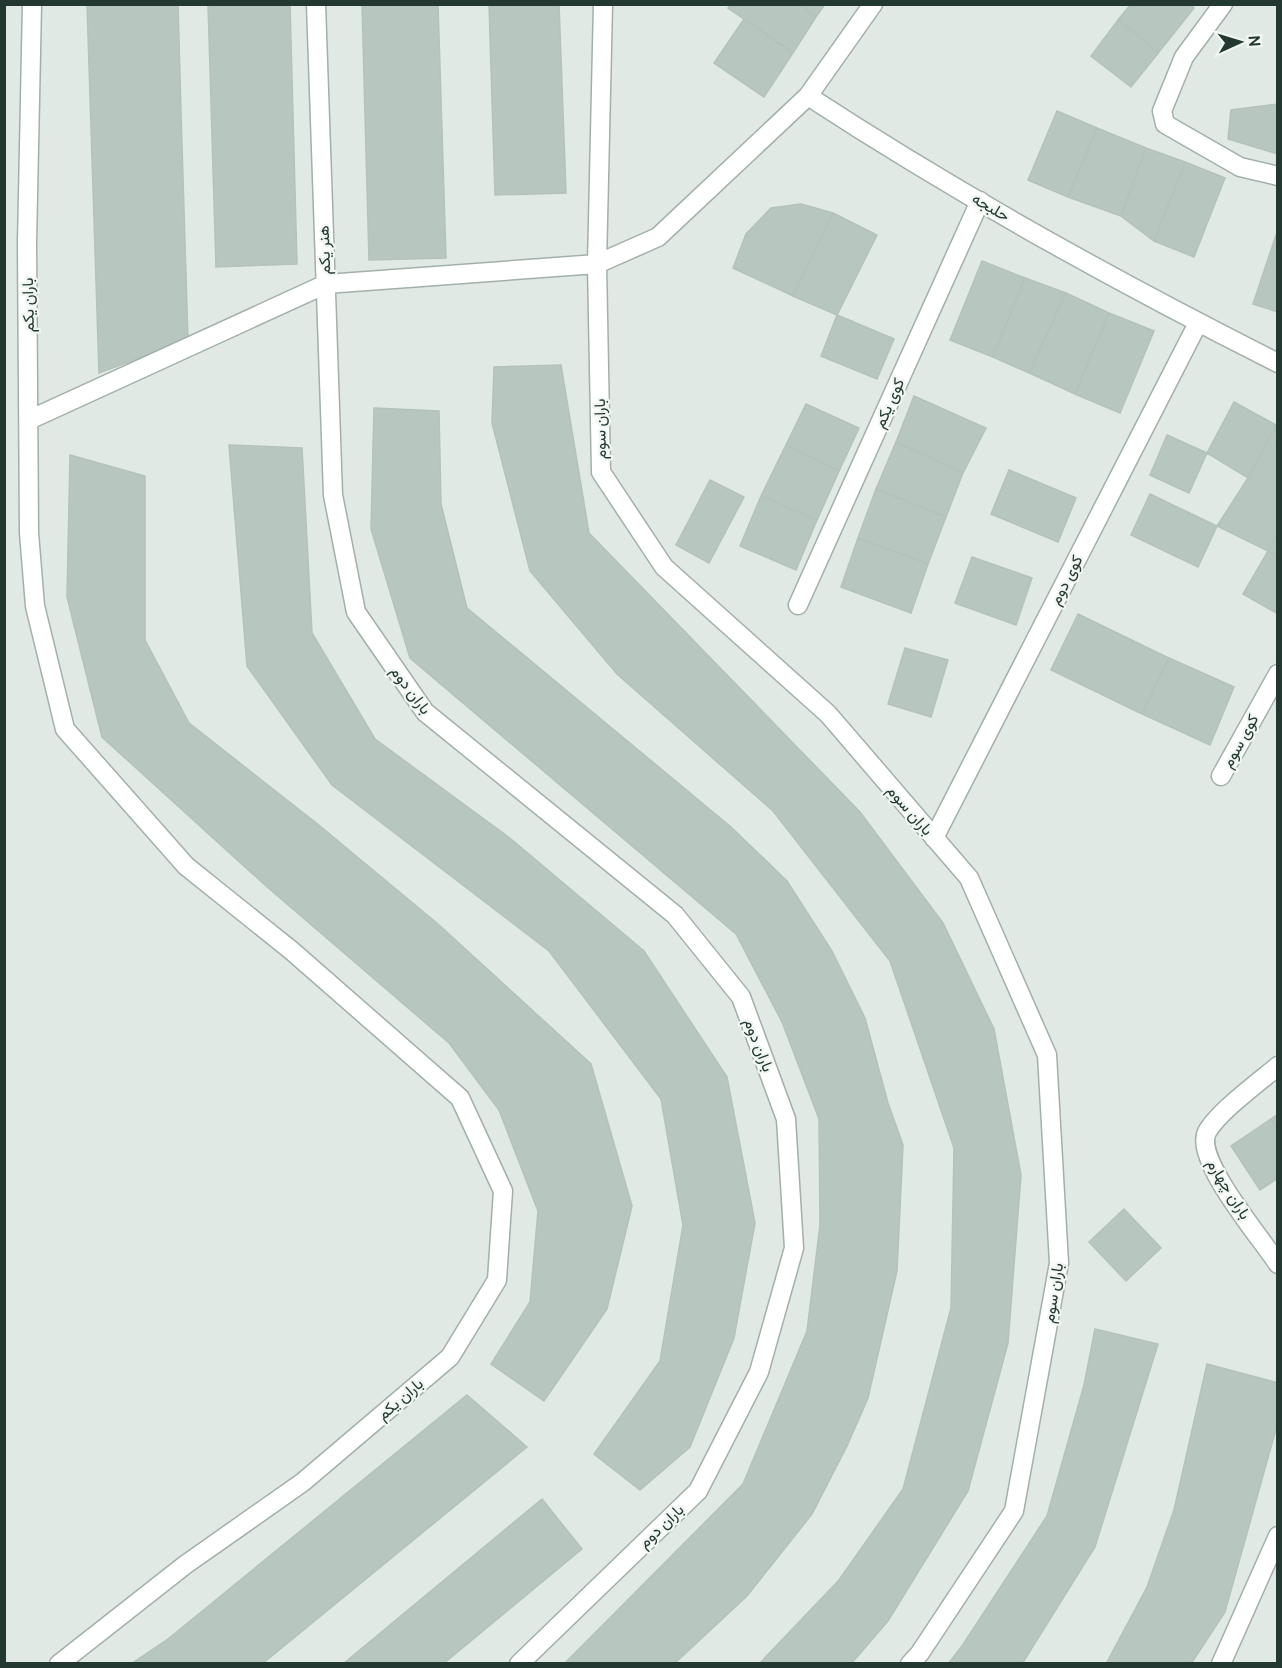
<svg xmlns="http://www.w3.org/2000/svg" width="1282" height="1668" font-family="Cabin,Vazirmatn,sans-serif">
<rect width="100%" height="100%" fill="#e0e9e4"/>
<!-- building -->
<path fill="#b8c6c0" stroke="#b3c2ba" stroke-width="1.5" d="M87,4H178L181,113L188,340L99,373Z
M208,4H290L297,264L216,267Z
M362,4H438L446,258L369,260Z
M489,4H559L566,193L495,195Z
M731,4H799L816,17L793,53L728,8Z
M799,4H825L816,17Z
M1131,4H1191L1194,8L1159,52L1118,20Z
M744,19L793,53L764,97L714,63Z
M1118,20L1159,52L1131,87L1091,56Z
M1278,104V154L1228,139L1231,110Z
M1057,111L1097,128L1068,197L1028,180Z
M1097,128L1146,148L1121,216L1068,197Z
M1146,148L1185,162L1154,241L1121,216Z
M1185,162L1225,178L1194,257L1154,241Z
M801,204L833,213L793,296L733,268L746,234L771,208Z
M833,213L877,235L837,315L793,296Z
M1276,235L1278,236V312L1253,304Z
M982,261L1025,278L993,357L950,340Z
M1025,278L1066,293L1029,373L993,357Z
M1066,293L1109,313L1075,394L1029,373Z
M1109,313L1154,331L1120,413L1075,394Z
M837,315L894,339L877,379L821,356Z
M561,365L589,533L860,812L943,923L994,1029L1021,1175L1008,1343L968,1491L888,1621L851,1664H759L839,1580L903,1489L951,1308L954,1148L890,961L773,811L617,674L530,571L492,423L494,367Z
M914,396L986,428L963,473L896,442Z
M1234,402L1276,425L1248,478L1207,453Z
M806,404L859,428L839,471L786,445Z
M374,408L439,411L441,504L467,608L731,827L787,881L832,951L865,1018L888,1103L903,1145L897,1271L868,1398L847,1446L812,1514L747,1596L674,1664H564L743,1484L807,1331L820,1225L819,1119L782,1022L736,934L410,658L371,529Z
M1276,425L1278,533L1268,551L1217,526L1248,478Z
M1167,435L1207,453L1189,493L1150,475Z
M896,442L963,473L946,517L876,489Z
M229,445L302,448L312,633L375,739L511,839L644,951L727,1077L755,1223L734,1338L690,1447L640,1490L594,1454L660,1361L683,1225L661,1099L549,951L332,785L247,666Z
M786,445L839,471L817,520L761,496Z
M70,455L145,476V640L189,723L320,826L438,924L591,1064L632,1206L607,1309L544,1401L491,1364L530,1302L538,1211L499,1110L449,1043L266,886L102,737L67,597Z
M1009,470L1076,498L1058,542L991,514Z
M710,480L744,497L709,563L676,545Z
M876,489L946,517L928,564L858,538Z
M1150,494L1217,526L1198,567L1131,535Z
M761,496L817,520L796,570L740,546Z
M1278,533V557L1268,551Z
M858,538L928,564L911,613L841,587Z
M1268,551L1278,557V614L1243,594Z
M972,557L1032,578L1016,625L955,603Z
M1078,614L1169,658L1142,714L1051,670Z
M905,648L948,660L931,717L888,704Z
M1169,658L1234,687L1210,745L1142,714Z
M1278,1114V1129L1271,1119Z
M1271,1119L1278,1129V1178L1260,1190L1231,1146Z
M1124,1209L1161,1248L1126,1281L1089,1242Z
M1095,1329L1158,1344L1095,1547L1022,1664H948L962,1646L1047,1516L1084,1385Z
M1207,1364L1278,1383V1422L1225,1612L1191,1664H1106L1147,1587L1174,1510Z
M467,1395L527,1447L262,1664H131L168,1639Z
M542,1499L582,1549L443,1664H343Z"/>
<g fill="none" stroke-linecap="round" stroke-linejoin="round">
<defs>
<path id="minor" d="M32,4L27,243L29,533L35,606L65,729L186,866L292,951L460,1098L503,1191L497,1280L450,1357L303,1482L185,1565L59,1664
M316,4L333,495L356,612L425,712L675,915L741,997L786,1119L794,1248L759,1372L698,1491L519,1664
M603,4L597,264L601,472L664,567L828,714L969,878L1047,1055L1059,1263L1014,1511L920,1653L910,1664
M1223,4L1184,57L1162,111L1165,124L1240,167L1278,176
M808,96C958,194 1117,282 1278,363
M29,420L326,284L597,264L658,237L808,96L873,4
M798,605L980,201
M1221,776L1278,674
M934,838L1198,323
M1278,1066C1259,1082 1218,1112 1207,1132C1193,1159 1262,1239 1278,1264
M1221,1664L1278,1536"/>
</defs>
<!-- minor casing -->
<use href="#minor" stroke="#a3b0aa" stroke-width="21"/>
<!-- minor -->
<use href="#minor" stroke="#fff" stroke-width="18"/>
</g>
<g text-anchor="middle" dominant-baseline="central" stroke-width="4.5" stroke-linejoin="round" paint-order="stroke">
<!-- street labels -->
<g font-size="16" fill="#223830" stroke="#f0f6f2">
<text transform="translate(991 207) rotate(30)">حلبجه</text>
<text transform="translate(324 250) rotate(-92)">هنر یکم</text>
<text transform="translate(28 305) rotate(-91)">باران یکم</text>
<text transform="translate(889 403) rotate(-66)">کوی یکم</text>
<text transform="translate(600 429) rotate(-91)">باران سوم</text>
<text transform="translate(1066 580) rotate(-63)">کوی دوم</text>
<text transform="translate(411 690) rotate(53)">باران دوم</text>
<text transform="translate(1240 741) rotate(-61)">کوی سوم</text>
<text transform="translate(910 810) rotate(49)">باران سوم</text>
<text transform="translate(759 1045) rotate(69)">باران دوم</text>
<text transform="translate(1229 1189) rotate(58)">باران چهارم</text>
<text transform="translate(1053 1293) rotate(-81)">باران سوم</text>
<text transform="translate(400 1399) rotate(-41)">باران یکم</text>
<text transform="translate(661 1526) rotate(-44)">باران دوم</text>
</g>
</g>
<!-- border -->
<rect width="1282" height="1668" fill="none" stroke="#223830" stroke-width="12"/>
<!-- north arrow -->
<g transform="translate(1240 42) rotate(86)" stroke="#f0f6f2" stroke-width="4.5" paint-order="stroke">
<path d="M0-4.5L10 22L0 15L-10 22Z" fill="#223830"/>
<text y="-9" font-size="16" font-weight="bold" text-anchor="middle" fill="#223830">N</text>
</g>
</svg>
